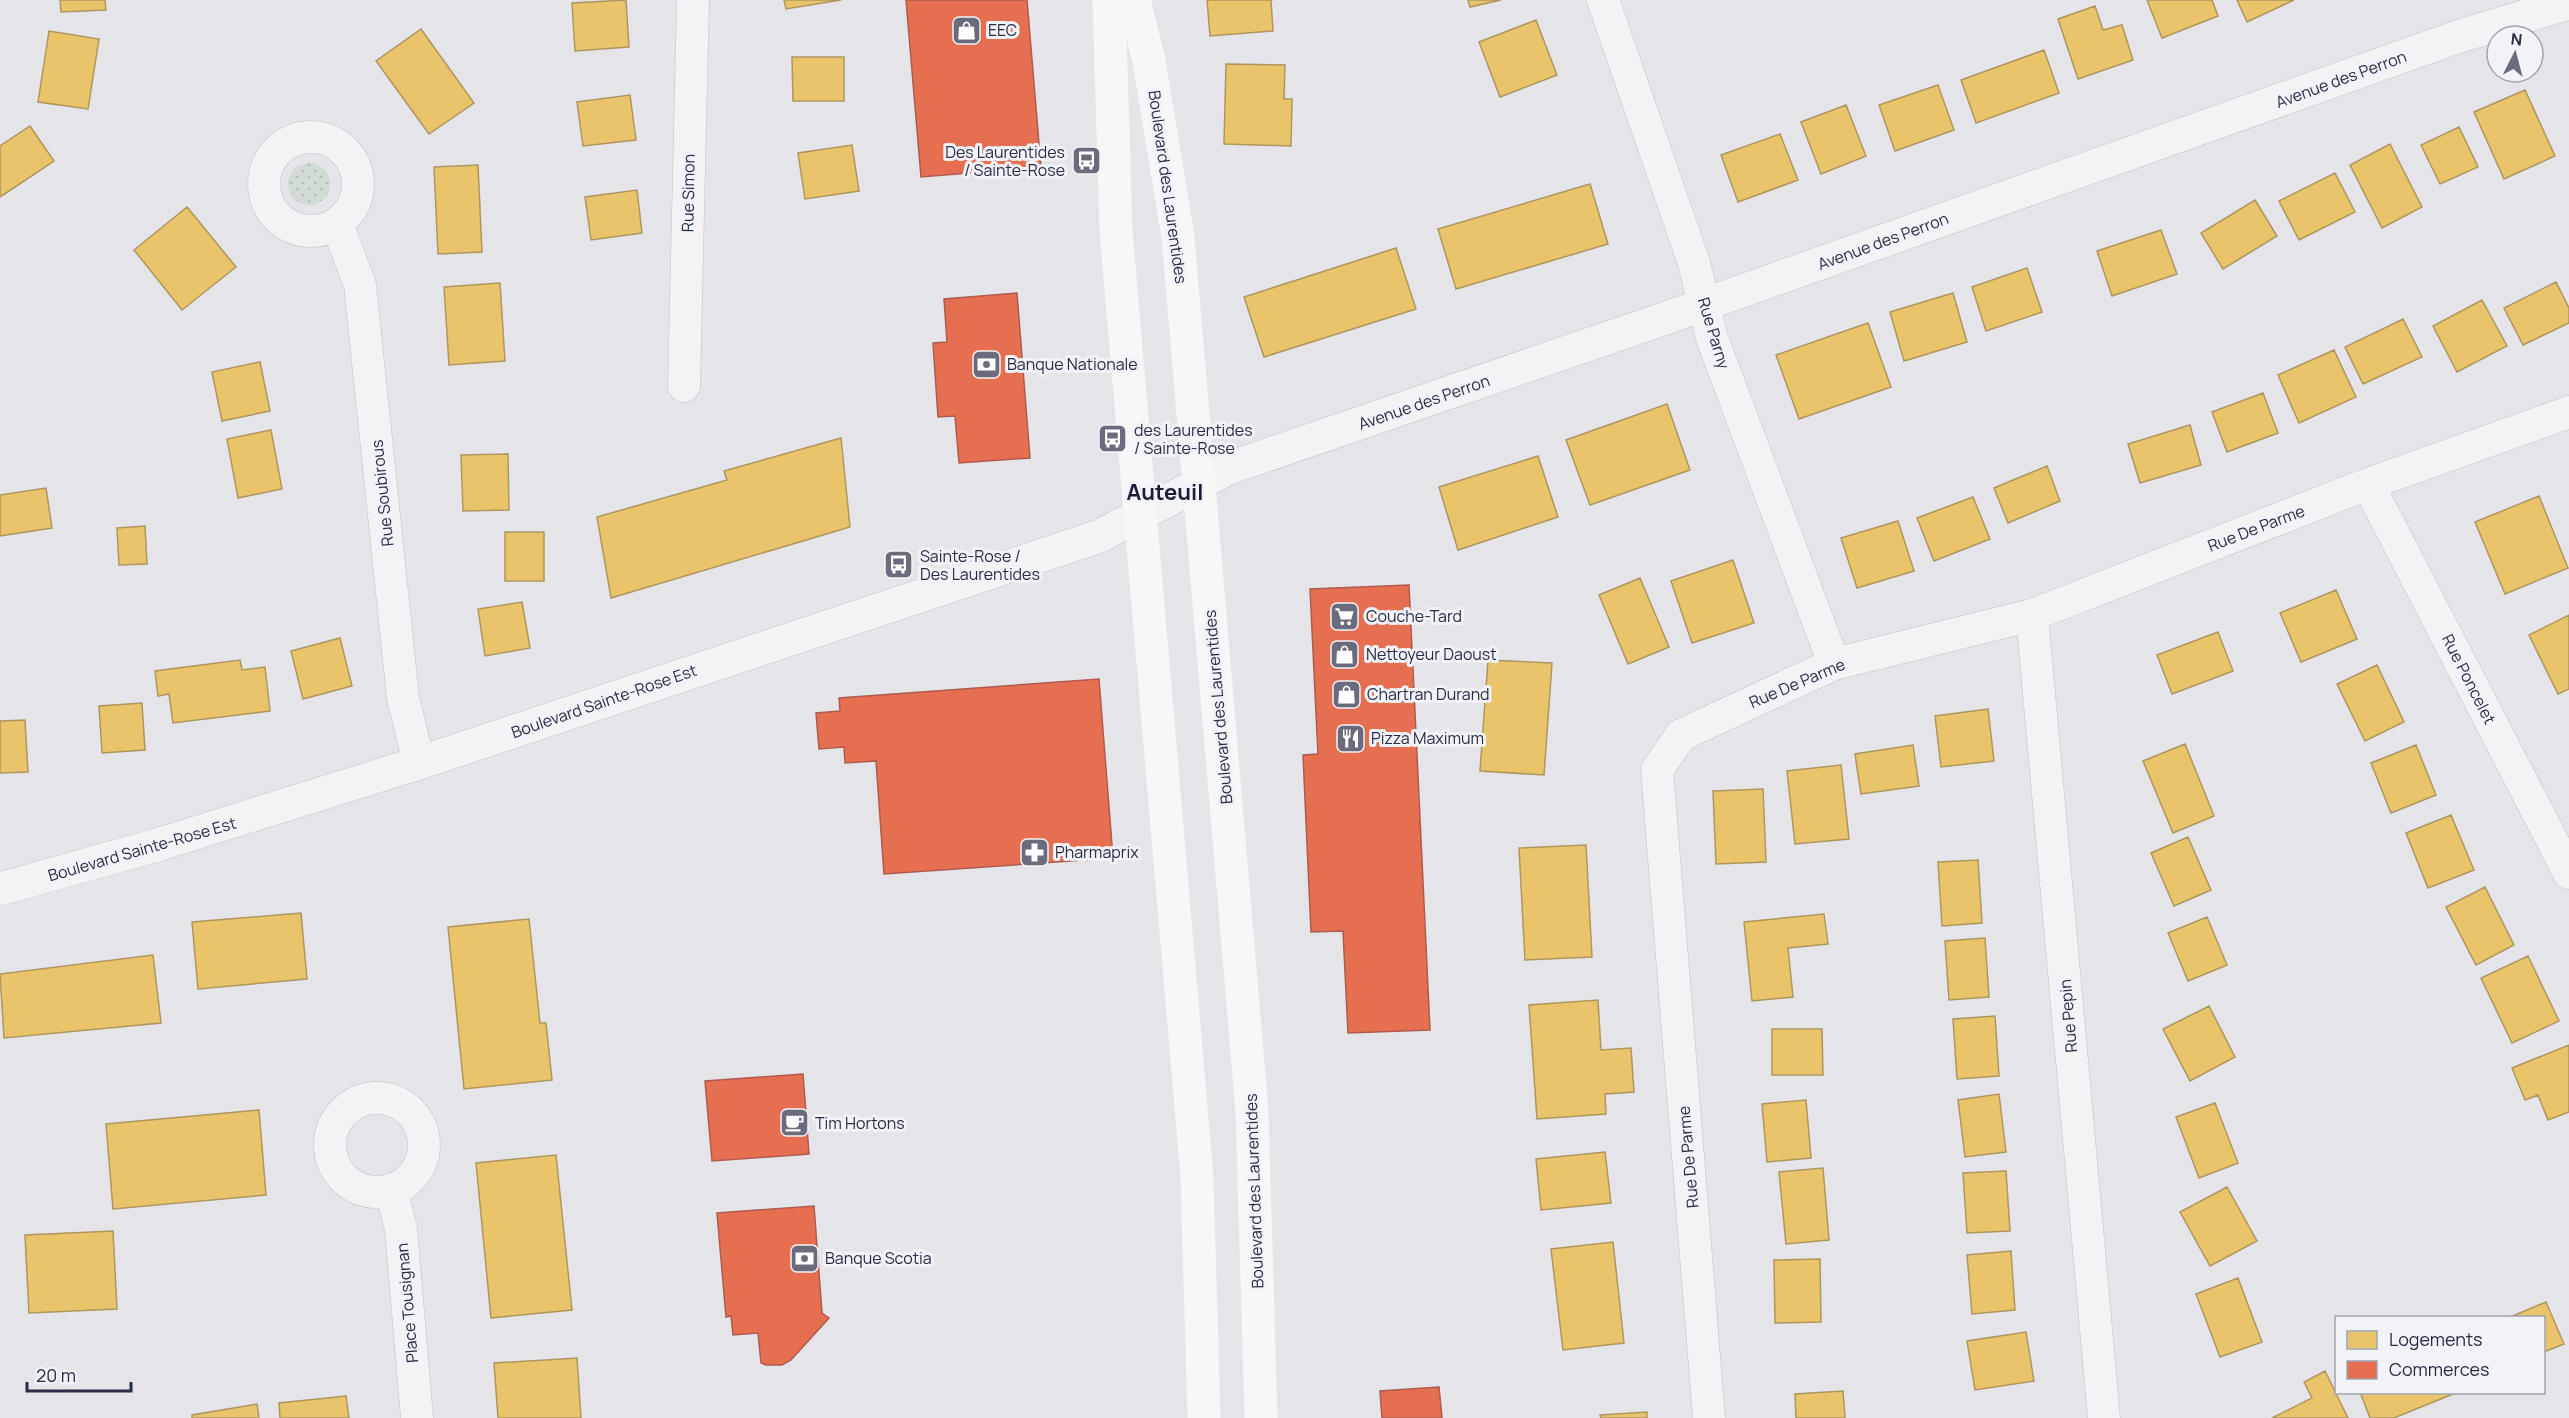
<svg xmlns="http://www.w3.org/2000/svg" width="2569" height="1418" font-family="Manrope,sans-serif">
<defs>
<pattern id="grass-dots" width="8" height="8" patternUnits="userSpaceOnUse" patternTransform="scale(1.5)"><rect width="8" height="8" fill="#d1dcd4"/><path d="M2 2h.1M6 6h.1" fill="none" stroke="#b3bdb7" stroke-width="1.8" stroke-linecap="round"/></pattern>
</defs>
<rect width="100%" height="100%" fill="#e4e4e9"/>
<!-- grass -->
<path fill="url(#grass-dots)" d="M288 184a21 21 0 1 1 42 0a21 21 0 1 1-42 0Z"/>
<!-- homes -->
<path fill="#e9c46a" stroke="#af965f" stroke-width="1.5" d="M60,0H105L106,10L61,12Z
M626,0L629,47L575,51L572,3Z
M784,0H841L786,9Z
M1207,0H1271L1273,31L1210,36Z
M1468,0H1501L1470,7Z
M2147,0H2212L2218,16L2162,38Z
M2237,0H2294L2247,22Z
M2095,6L2103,30L2122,25L2133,60L2078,79L2058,19Z
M1536,20L1557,75L1500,97L1479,42Z
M421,29L474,103L429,134L376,61Z
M49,31L99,39L88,109L38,102Z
M2044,50L2059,93L1976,123L1961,80Z
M792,57H844V101H793Z
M1226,64L1285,65L1284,99H1292L1291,146L1224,144Z
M1938,85L1954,130L1895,151L1879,105Z
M2525,90L2555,156L2504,179L2474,112Z
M630,95L636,140L583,146L577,102Z
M1846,105L1866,156L1821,174L1801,122Z
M30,126L54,161L0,197V146Z
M2459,127L2478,167L2440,184L2421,145Z
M1780,134L1798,180L1738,202L1721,155Z
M2390,144L2422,207L2382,228L2350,165Z
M852,145L859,191L805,199L798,153Z
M478,165L482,252L438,254L434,167Z
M2335,173L2355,212L2299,240L2279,201Z
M1590,184L1608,244L1456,289L1438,229Z
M637,190L642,233L591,240L585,197Z
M2255,200L2277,236L2223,269L2201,233Z
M187,207L236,267L182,310L134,250Z
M2161,230L2177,274L2112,296L2097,251Z
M1396,248L1416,309L1264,357L1244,297Z
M2027,268L2042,312L1986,331L1972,287Z
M2556,282L2569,308V323L2523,345L2504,308Z
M500,283L505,361L449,365L444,287Z
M1953,293L1967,342L1904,361L1890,312Z
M2482,300L2507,346L2457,372L2433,326Z
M2403,319L2422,357L2363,384L2345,347Z
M1868,323L1891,387L1799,419L1776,355Z
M2334,350L2356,397L2299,423L2278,375Z
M260,362L270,411L222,421L212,372Z
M2263,393L2278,433L2227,452L2212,412Z
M1667,404L1690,470L1590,505L1566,440Z
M2190,425L2201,465L2140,483L2128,444Z
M271,430L282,489L238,498L227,439Z
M841,438L850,527L611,598L597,517L727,480L724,471Z
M508,454L509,510L463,511L461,455Z
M1538,456L1558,517L1458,550L1439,487Z
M2047,466L2060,501L2008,523L1994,488Z
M46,488L52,528L0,536V495Z
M2539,496L2568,568L2505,594L2475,522Z
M1973,497L1990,539L1934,561L1917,518Z
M1898,521L1914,571L1857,588L1841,538Z
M145,526L147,564L119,565L117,528Z
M505,532H544V581H505Z
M1733,560L1754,623L1692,643L1671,581Z
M1640,578L1669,647L1628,664L1599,595Z
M2336,590L2357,639L2301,662L2280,613Z
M522,602L530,648L485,656L478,609Z
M2569,615V689L2558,694L2529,635Z
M2218,632L2233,671L2172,694L2157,655Z
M340,638L352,686L303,699L291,651Z
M240,660L242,670L265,667L270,711L173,723L169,694L158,696L155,671Z
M1488,660L1552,663L1544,775L1480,771Z
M2377,665L2404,722L2365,741L2337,684Z
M142,703L145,750L102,753L99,706Z
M1988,709L1994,761L1941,767L1935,716Z
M25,720L28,772L0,773V721Z
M2185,744L2214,816L2173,833L2143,761Z
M1913,745L1919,786L1861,794L1855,754Z
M2416,745L2436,795L2391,813L2371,763Z
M1841,765L1849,839L1795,844L1787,771Z
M1763,789L1766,862L1716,864L1713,791Z
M2451,815L2474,870L2428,888L2406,833Z
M2188,837L2211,890L2174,906L2151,853Z
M1586,845L1592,957L1525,960L1519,848Z
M1978,860L1982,923L1942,926L1938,862Z
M2485,887L2514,945L2476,965L2446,907Z
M301,913L307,979L198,989L192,922Z
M1824,914L1828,944L1788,948L1793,997L1752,1001L1744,922Z
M2207,917L2227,965L2188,981L2168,933Z
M529,919L540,1023H546L552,1080L464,1089L448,927Z
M1985,938L1989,997L1949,1000L1945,941Z
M153,955L161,1023L4,1038L0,974Z
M2528,956L2559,1021L2512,1043L2481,978Z
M1598,1000L1601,1050L1631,1048L1634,1092L1605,1094L1606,1114L1537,1119L1529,1005Z
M2209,1006L2235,1057L2190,1081L2163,1029Z
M1995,1016L1999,1076L1957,1079L1953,1019Z
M1772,1029H1822L1823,1075H1772Z
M2569,1045V1112L2548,1120L2538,1095L2525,1100L2512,1068Z
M1999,1094L2006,1152L1965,1157L1958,1100Z
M1806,1100L1811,1158L1767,1162L1762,1104Z
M2215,1103L2238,1163L2199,1178L2176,1117Z
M259,1110L266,1195L113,1209L106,1124Z
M1605,1152L1611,1203L1541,1210L1536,1159Z
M556,1155L572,1310L491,1318L476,1163Z
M1823,1168L1829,1240L1786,1244L1779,1172Z
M2006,1171L2010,1231L1967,1233L1963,1173Z
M2227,1187L2257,1241L2210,1266L2180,1212Z
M113,1231L117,1309L29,1313L25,1235Z
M1613,1242L1624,1343L1563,1350L1551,1249Z
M2011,1251L2015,1310L1972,1314L1967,1255Z
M1820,1259L1821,1322L1775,1323L1774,1260Z
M2238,1278L2262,1342L2220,1357L2196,1294Z
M2546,1302L2564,1344L2544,1352V1318H2508Z
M2026,1332L2034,1381L1975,1390L1967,1341Z
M577,1358L581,1418H498L494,1363Z
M2325,1371L2348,1418H2272L2312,1398L2304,1382Z
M1843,1391L1845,1418H1796L1795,1394Z
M2360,1392H2452L2453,1394L2394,1418H2370Z
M346,1396L349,1418H280L279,1403Z
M257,1404L259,1418H192V1415Z
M1647,1412V1418H1601L1600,1415Z"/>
<!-- shops -->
<path fill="#e76f51" stroke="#ae5b4d" stroke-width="1.5" d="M906,0H1027L1041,167L921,177Z
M1017,293L1030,458L959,463L955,416L938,417L933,343L947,342L944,299Z
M1409,585L1430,1030L1348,1033L1343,931L1311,932L1303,755L1318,754L1310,589Z
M1099,679L1113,858L884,874L876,761L845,763L844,747L819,749L816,713L840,711L839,698Z
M803,1074L809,1154L712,1161L705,1081Z
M814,1206L822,1313L829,1318L791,1360L782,1365H766L761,1363L758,1333L733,1335L731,1316L726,1317L717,1213Z
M1439,1387L1442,1418H1382L1380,1391Z"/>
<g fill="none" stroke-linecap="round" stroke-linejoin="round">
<defs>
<path id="minor" d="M1603,0L1694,263L1712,338L1834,664
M264 184a47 47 0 1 1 94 0a47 47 0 1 1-94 0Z
M337,224L360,285L403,698L419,763
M684,386L693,0
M2368,484L2569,873
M2032,615L2104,1418
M330 1145a47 47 0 1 1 94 0a47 47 0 1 1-94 0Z
M391,1189L401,1229L417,1418
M1709,1418L1657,770L1681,735L1834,664L2032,615L2368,484L2569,412"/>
<path id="tertiary" d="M0,889L157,845L419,763L1100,536L1229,468L1669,317L2460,36L2569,3"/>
</defs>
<!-- minor casing -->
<use href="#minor" stroke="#c1c1c7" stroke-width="33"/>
<!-- tertiary casing -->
<use href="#tertiary" stroke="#c1c1c7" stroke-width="34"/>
<!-- minor -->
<use href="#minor" stroke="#f3f3f6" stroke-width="32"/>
<!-- tertiary -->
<use href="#tertiary" stroke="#f3f3f6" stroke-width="33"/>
<!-- secondary -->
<path stroke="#f7f7f7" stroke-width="33" d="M1109,0L1116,231L1197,1177L1204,1418
M1134,0L1149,61L1178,237L1252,1111L1261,1418"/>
</g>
<!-- icons -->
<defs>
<symbol id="shop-square" viewBox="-11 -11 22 22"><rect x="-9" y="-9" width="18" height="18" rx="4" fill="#6a6c7e" stroke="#f1f3f8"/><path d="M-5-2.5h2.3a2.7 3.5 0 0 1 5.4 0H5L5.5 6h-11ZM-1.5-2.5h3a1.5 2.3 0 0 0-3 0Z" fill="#fff"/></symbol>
<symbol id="bus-square" viewBox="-11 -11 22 22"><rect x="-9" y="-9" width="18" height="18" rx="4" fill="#6a6c7e" stroke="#f1f3f8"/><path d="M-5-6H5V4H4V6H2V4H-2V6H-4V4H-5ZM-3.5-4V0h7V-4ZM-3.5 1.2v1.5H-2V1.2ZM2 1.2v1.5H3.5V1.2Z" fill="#fff"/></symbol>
<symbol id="bank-square" viewBox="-11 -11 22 22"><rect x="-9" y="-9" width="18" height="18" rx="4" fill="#6a6c7e" stroke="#f1f3f8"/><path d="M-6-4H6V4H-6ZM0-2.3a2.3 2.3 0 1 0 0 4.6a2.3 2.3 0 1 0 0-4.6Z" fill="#fff"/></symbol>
<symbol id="supermarket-square" viewBox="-11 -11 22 22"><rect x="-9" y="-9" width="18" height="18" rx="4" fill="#6a6c7e" stroke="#f1f3f8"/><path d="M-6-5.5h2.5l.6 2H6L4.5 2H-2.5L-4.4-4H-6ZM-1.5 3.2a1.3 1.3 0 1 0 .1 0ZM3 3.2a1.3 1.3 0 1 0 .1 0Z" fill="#fff"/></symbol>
<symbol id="restaurant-square" viewBox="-11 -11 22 22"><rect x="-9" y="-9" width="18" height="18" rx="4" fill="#6a6c7e" stroke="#f1f3f8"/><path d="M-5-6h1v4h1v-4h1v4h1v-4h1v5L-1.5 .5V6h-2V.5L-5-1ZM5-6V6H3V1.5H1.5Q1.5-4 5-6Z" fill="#fff"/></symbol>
<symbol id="pharmacy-square" viewBox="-11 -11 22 22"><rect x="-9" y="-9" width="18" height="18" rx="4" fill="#6a6c7e" stroke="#f1f3f8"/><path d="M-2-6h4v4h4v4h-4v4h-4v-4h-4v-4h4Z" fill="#fff"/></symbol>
<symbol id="cafe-square" viewBox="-11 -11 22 22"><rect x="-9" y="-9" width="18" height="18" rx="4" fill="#6a6c7e" stroke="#f1f3f8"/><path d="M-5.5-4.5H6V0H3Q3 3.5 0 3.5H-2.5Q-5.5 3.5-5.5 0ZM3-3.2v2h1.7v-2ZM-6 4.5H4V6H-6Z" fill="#fff"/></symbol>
</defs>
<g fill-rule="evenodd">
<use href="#shop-square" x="950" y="14" width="33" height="33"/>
<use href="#bus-square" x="1070" y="144" width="33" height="33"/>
<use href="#bank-square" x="970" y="348" width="33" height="33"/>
<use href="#bus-square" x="1096" y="422" width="33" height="33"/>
<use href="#bus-square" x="882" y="548" width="33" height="33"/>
<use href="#supermarket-square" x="1328" y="600" width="33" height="33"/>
<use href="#shop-square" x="1328" y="638" width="33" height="33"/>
<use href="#shop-square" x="1330" y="678" width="33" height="33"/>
<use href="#restaurant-square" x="1334" y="722" width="33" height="33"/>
<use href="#pharmacy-square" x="1018" y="836" width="33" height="33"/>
<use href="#cafe-square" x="778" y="1106" width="33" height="33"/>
<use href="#bank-square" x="788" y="1242" width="33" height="33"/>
</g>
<g text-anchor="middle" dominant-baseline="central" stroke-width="6" stroke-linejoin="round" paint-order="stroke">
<!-- poi labels -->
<g font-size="16" fill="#282c45" stroke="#f1f3f8" text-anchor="start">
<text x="988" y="30">EEC</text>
<text x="1065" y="152" text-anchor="end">Des Laurentides<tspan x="1065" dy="18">/ Sainte-Rose</tspan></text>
<text x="1007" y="364">Banque Nationale</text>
<text x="1134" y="430">des Laurentides<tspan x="1134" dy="18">/ Sainte-Rose</tspan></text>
<text x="920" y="556">Sainte-Rose /<tspan x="920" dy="18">Des Laurentides</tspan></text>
<text x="1366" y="616">Couche-Tard</text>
<text x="1366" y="654">Nettoyeur Daoust</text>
<text x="1367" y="694">Chartran Durand</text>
<text x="1371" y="738">Pizza Maximum</text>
<text x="1055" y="852">Pharmaprix</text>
<text x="815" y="1123">Tim Hortons</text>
<text x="825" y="1258">Banque Scotia</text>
</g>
<!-- street labels -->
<g font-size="16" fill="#282c45" stroke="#f1f3f8">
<text transform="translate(2341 79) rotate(-20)">Avenue des Perron</text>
<text transform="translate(1168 187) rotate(82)">Boulevard des Laurentides</text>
<text transform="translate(688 193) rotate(-89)">Rue Simon</text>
<text transform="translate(1883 241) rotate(-20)">Avenue des Perron</text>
<text transform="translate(1714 333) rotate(73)">Rue Parny</text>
<text transform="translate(1424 402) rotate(-19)">Avenue des Perron</text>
<text transform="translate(382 493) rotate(-96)">Rue Soubirous</text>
<text transform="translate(2256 528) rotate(-21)">Rue De Parme</text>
<text transform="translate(2469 679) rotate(63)">Rue Poncelet</text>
<text transform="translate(1797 683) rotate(-23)">Rue De Parme</text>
<text transform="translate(604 701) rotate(-19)">Boulevard Sainte-Rose Est</text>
<text transform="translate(1218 707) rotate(-95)">Boulevard des Laurentides</text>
<text transform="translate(142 849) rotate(-16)">Boulevard Sainte-Rose Est</text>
<text transform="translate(2068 1016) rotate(-95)">Rue Pepin</text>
<text transform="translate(1688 1157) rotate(-95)">Rue De Parme</text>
<text transform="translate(1254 1191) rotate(-92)">Boulevard des Laurentides</text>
<text transform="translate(407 1303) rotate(-95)">Place Tousignan</text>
</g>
<!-- district labels -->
<g font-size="22" font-weight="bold" fill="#1a1d36" stroke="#f1f3f8">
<text x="1165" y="492">Auteuil</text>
</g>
</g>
<!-- legend -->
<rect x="2335" y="1316" width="210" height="78" fill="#f1f3f8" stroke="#a1a3b0" stroke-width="1.5"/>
<rect x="2347" y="1331" width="30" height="18" fill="#e9c46a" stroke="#a1a3b0" stroke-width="1.5"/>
<text x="2389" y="1346" font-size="18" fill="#282c45">Logements</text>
<rect x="2347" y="1361" width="30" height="18" fill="#e76f51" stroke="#a1a3b0" stroke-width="1.5"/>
<text x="2389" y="1376" font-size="18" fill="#282c45">Commerces</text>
<!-- north arrow -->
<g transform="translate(2515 54) rotate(6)"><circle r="28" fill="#f1f3f8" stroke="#a1a3b0" stroke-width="1.5"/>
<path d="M0-4.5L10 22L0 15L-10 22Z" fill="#6a6c7e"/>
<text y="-9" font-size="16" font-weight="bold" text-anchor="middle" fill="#282c45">N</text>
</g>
<!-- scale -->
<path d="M27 1382v9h104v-9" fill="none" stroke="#282c45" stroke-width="3"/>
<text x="36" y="1382" font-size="18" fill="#282c45" stroke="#f1f3f8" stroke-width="4.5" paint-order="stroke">20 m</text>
</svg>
